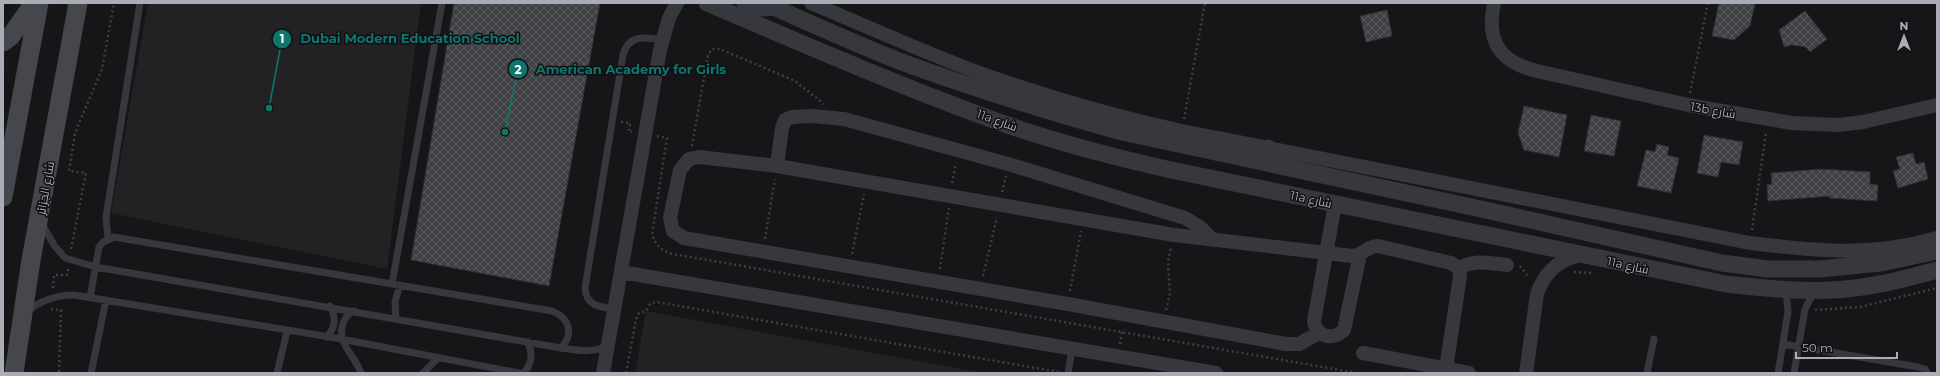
<svg xmlns="http://www.w3.org/2000/svg" width="1940" height="376" font-family="Montserrat,Cairo,sans-serif">
<defs>
<pattern id="building-cross-hatch" width="8" height="8" patternUnits="userSpaceOnUse"><rect width="8" height="8" fill="#404145"/><path d="M0 0l8 8M0 8l8-8" fill="none" stroke="#595a5e"/></pattern>
</defs>
<rect width="100%" height="100%" fill="#161618"/>
<!-- built -->
<path fill="#222225" d="M148,3H421L387,269L111,213Z
M646,311L983,373H635Z"/>
<!-- building -->
<path fill="url(#building-cross-hatch)" stroke="#303034" d="M454,3H600L549,286L411,260Z
M1719,3H1755L1750,26L1734,40L1712,36Z
M1387,10L1392,36L1366,42L1360,16Z
M1805,11L1827,39L1810,52L1806,47L1791,45L1784,47L1779,30Z
M1524,106L1567,115L1559,157L1524,150L1518,133Z
M1591,115L1621,121L1614,156L1584,151Z
M1704,135L1743,142L1739,165L1721,162L1718,177L1697,173Z
M1657,144L1669,147L1667,155L1679,158L1671,193L1637,186L1646,150L1655,152Z
M1913,153L1916,164L1924,162L1928,179L1898,188L1893,171L1900,169L1896,157Z
M1821,169L1870,172V184L1878,185L1877,201L1829,198L1830,196L1768,201L1767,185L1772,184L1771,173Z"/>
<g fill="none" stroke-linecap="round" stroke-linejoin="round">
<!-- path -->
<path stroke="#3d3f44" stroke-width="2.5" stroke-dasharray="2 3" stroke-linecap="butt" d="M3,58V71
M1690,93L1708,3
M1184,119L1205,3
M621,122L630,123L629,132H632
M657,136L667,138L652,235C657,246 661,251 673,254L1357,373
M692,146L708,55L712,49H720L795,81L824,104
M952,183L956,163
M1002,192L1006,176
M1752,230L1766,132
M765,239L775,179
M71,249L86,173L69,171L75,133L102,69L114,3
M852,254L864,194
M1520,266L1529,278
M940,269L949,208
M1574,272L1591,273
M983,276L997,217
M53,288L54,275H67L68,268
M1070,291L1081,231
M51,309L61,310L59,373
M1166,310L1170,294L1168,261L1171,247
M1815,310L1860,307L1937,288
M1120,344L1122,332
M626,373L636,319L639,313L646,311L650,304L656,302L1059,372"/>
<!-- service -->
<path stroke="#37383d" stroke-width="7" d="M41,222L54,245L65,258L96,267L561,348C576,350 593,354 608,345
M108,239L106,217L140,3
M392,284L442,3
M90,298L99,247L103,242L114,237L552,311C570,318 574,334 561,348
M615,309C600,307 586,306 585,288L623,55C629,34 645,37 662,40
M354,311C344,315 339,329 343,340C347,352 357,361 361,373
M26,313C40,300 56,295 74,295L336,338L519,373
M396,319L395,302L400,285
M327,337C336,327 336,318 330,306
M1783,344L1918,367L1925,369L1927,373
M91,373L106,300
M277,373L287,331
M423,373L438,358
M524,373C532,363 533,354 528,342
M1068,373L1072,349
M1647,373L1654,339
M1778,373L1788,312L1786,290
M1794,373L1805,309L1814,292"/>
<!-- minor -->
<path stroke="#37383d" stroke-width="14" d="M811,3C866,26 921,51 977,72C1044,96 1112,116 1182,131L1750,243C1816,251 1872,257 1937,238
M1494,3C1486,41 1499,62 1537,71L1688,105L1792,123L1839,125L1863,122L1937,105
M777,166L782,128L785,120L792,117L813,116L844,119L1008,164L1185,218L1200,227L1213,240
M1335,204L1314,321C1316,337 1333,341 1344,330L1360,254
M1459,268C1475,259 1490,263 1507,265
M621,272L1216,373
M1319,333L1299,344H1286L1068,304L684,238L673,231L670,218L680,170L689,159L699,157L777,166L1174,235L1352,256C1362,255 1368,246 1378,246L1451,263L1459,268L1460,276L1446,369
M1363,353L1469,373
M603,373L660,50L669,18L677,3
M1526,373L1537,294C1544,273 1558,260 1580,255"/>
<!-- tertiary -->
<path stroke="#37383d" stroke-width="17" d="M707,3C803,44 900,86 999,122C1055,142 1113,157 1171,170L1726,284C1771,289 1817,294 1862,287C1887,284 1912,277 1937,270
M745,3L763,8L775,7
M765,3C809,23 854,43 899,61C972,88 1046,111 1122,132L1481,209L1722,263L1768,269H1819L1881,263L1937,251
M1268,148L1284,167"/>
<!-- secondary -->
<path stroke="#45474d" stroke-width="19" d="M3,42L10,37L34,3
M3,197L39,3
M14,373L31,260L78,3"/>
</g>
<g text-anchor="middle" dominant-baseline="central" stroke-width="3" stroke-linejoin="round" paint-order="stroke">
<!-- street labels -->
<g font-size="12" fill="#a8adb8" stroke="#111113">
<text transform="translate(1713 110) rotate(10)">13b شارع</text>
<text transform="translate(997 120) rotate(20)">11a شارع</text>
<text transform="translate(45 188) rotate(-80)">شارع الجزائر</text>
<text transform="translate(1311 199) rotate(12)">11a شارع</text>
<text transform="translate(1628 265) rotate(12)">11a شارع</text>
</g>
</g>
<!-- callouts -->
<path fill="none" stroke="#0f766e" stroke-width="1.5" d="M269 108L282 39M505 132L518 69"/>
<g fill="#0f766e" stroke="#111113" stroke-width="1.5">
<circle cx="269" cy="108" r="4"/>
<circle cx="505" cy="132" r="4"/>
<circle cx="282" cy="39" r="10"/>
<circle cx="518" cy="69" r="10"/>
</g>
<g font-size="12" text-anchor="middle" font-weight="bold" fill="#fff">
<text x="282" y="43">1</text>
<text x="518" y="74">2</text>
</g>
<g font-size="13" text-anchor="middle" font-weight="bold" fill="#0f766e" stroke="#111113" stroke-width="3" stroke-linejoin="round" paint-order="stroke">
<text x="410" y="43">Dubai Modern Education School</text>
<text x="631" y="74">American Academy for Girls</text>
</g>
<!-- border -->
<rect width="1940" height="376" fill="none" stroke="#a8adb8" stroke-width="8"/>
<!-- north arrow -->
<g transform="translate(1904 36)" stroke="#111113" stroke-width="3" paint-order="stroke">
<path d="M0-3L7 15L0 10L-7 15Z" fill="#a8adb8"/>
<text y="-6" font-size="11" font-weight="bold" text-anchor="middle" fill="#a8adb8">N</text>
</g>
<!-- scale -->
<path d="M1796 352v6h101v-6" fill="none" stroke="#a8adb8" stroke-width="2"/>
<text x="1802" y="352" font-size="12" fill="#a8adb8" stroke="#111113" stroke-width="3" paint-order="stroke">50 m</text>
</svg>
